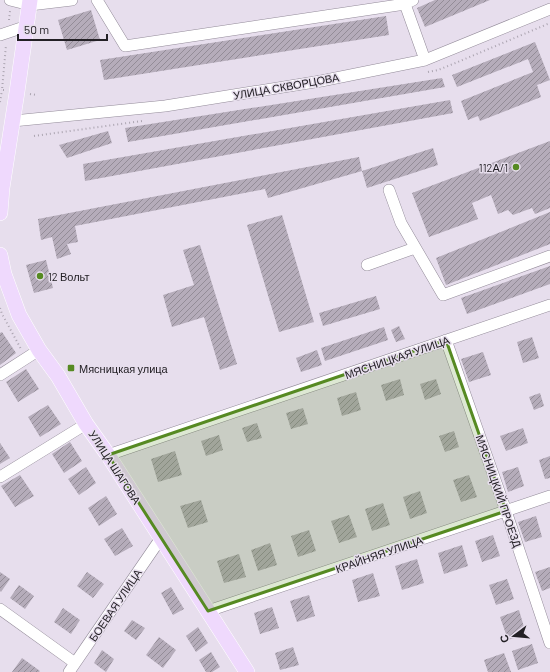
<svg xmlns="http://www.w3.org/2000/svg" width="550" height="672" font-family="Barlow,sans-serif">
<defs>
<pattern id="building-hatch" width="6" height="6" patternUnits="userSpaceOnUse"><rect width="6" height="6" fill="#b5acba"/><path d="M-1 1l2-2M0 6l6-6M5 7l2-2" fill="none" stroke="#938c97"/></pattern>
</defs>
<rect width="100%" height="100%" fill="#e7deed"/>
<!-- building -->
<path fill="url(#building-hatch)" d="M435,0H490L425,27L417,8Z
M91,10L100,40L67,50L58,20Z
M386,16L389,35L104,80L100,60Z
M535,42L550,80L537,85L541,97L480,121L478,116L468,120L461,101L533,72L528,59L457,87L452,75Z
M442,78L445,87L128,142L125,128Z
M450,100L453,113L85,181L83,164Z
M108,131L112,143L67,158L59,145Z
M550,141V208L535,214L532,208L513,215L508,210L498,214L491,195L472,203L478,219L429,237L412,193Z
M433,148L438,165L367,188L362,171Z
M359,157L362,171L268,198L265,189L75,226L78,242L67,244L71,254L57,259L52,237L41,240L38,219Z
M550,212V244L446,285L436,258Z
M282,215L314,322L279,332L247,225Z
M200,245L237,364L220,370L204,317L172,327L163,295L194,285L183,250Z
M46,260L53,288L34,293L26,265Z
M550,266V284L467,314L461,298Z
M376,296L380,309L323,326L319,313Z
M399,326L405,339L396,342L391,330Z
M384,327L388,340L325,361L321,348Z
M2,332L16,353L0,365V333Z
M532,337L539,358L523,363L517,342Z
M317,350L322,365L301,372L296,358Z
M483,352L491,375L469,382L461,359Z
M26,369L39,389L18,402L6,382Z
M400,379L404,395L386,401L381,385Z
M436,379L441,394L425,400L420,384Z
M356,392L361,410L342,416L337,398Z
M540,393L544,406L534,410L529,397Z
M48,405L61,424L40,437L28,417Z
M303,408L308,424L291,429L286,413Z
M257,423L262,438L247,442L242,428Z
M523,428L528,443L506,451L500,436Z
M454,431L459,447L445,452L439,436Z
M219,435L223,450L206,456L201,441Z
M70,442L82,461L64,473L52,454Z
M0,443L10,458L0,464Z
M175,451L182,475L158,482L151,459Z
M550,456V478L545,479L539,460Z
M86,467L96,483L79,495L68,479Z
M518,467L524,486L508,492L502,472Z
M20,475L34,496L15,507L1,486Z
M469,475L477,497L461,502L453,480Z
M420,491L427,513L410,519L403,497Z
M106,496L117,514L99,526L88,508Z
M201,500L208,522L188,528L180,506Z
M383,503L390,525L372,531L365,509Z
M349,515L357,537L339,543L331,521Z
M536,516L542,537L525,542L518,522Z
M122,528L133,546L115,556L104,539Z
M309,530L316,551L298,557L291,536Z
M493,535L500,556L482,562L475,541Z
M270,543L277,565L258,571L251,550Z
M462,545L468,566L444,574L438,553Z
M239,554L246,577L224,583L217,561Z
M417,559L424,583L402,590L395,566Z
M550,567V588L542,591L535,572Z
M0,572L10,579L1,592L0,591Z
M87,572L104,584L93,598L77,586Z
M373,573L380,596L358,602L352,580Z
M507,579L514,599L496,605L489,585Z
M19,585L34,596L25,609L10,598Z
M171,587L184,609L173,615L161,593Z
M309,595L315,616L297,622L290,601Z
M272,607L279,628L260,634L254,613Z
M63,608L80,620L71,634L54,622Z
M519,610L526,634L508,640L500,617Z
M132,620L145,628L136,640L124,631Z
M198,627L208,643L196,652L186,636Z
M159,637L176,650L163,668L146,655Z
M532,644L538,663L518,670L512,651Z
M293,647L299,665L280,670L275,653Z
M102,650L114,659L106,672L94,663Z
M211,652L220,667L212,672H206L199,660Z
M504,653L511,672H488L484,660Z
M22,658L40,671L39,672H12Z"/>
<g fill="none" stroke-linecap="round" stroke-linejoin="round">
<defs>
<path id="minor" d="M10,0L30,5L72,0
M97,0L125,46L405,4L413,0
M405,4L425,60
M0,35L27,26
M13,121L165,106L321,81L425,60L550,9
M389,190L401,223L443,295L550,256
M367,265L415,248
M446,340L506,511L550,643
M0,375L39,350
M108,455L550,305
M0,477L86,424
M0,609L75,663
M208,611L550,496
M69,672L161,538"/>
<path id="major" d="M0,213L2,188L17,92L30,0
M0,255L4,274L19,315L39,350L58,376L86,424L108,455L247,672"/>
</defs>
<!-- minor casing -->
<use href="#minor" stroke="#938b99" stroke-width="12"/>
<!-- major casing -->
<use href="#major" stroke="#fff" stroke-width="16"/>
<!-- path -->
<path stroke="#aca5b1" stroke-width="2" stroke-dasharray="1 3" stroke-linecap="butt" d="M9,20L10,11
M428,72L438,70L453,64L550,23
M4,90H2L6,45
M30,94L37,95
M0,102L2,90
M34,136L142,121
M0,308L2,314L21,349"/>
<!-- minor -->
<use href="#minor" stroke="#fff" stroke-width="11"/>
<!-- major -->
<use href="#major" stroke="#efd9fd" stroke-width="15"/>
</g>
<!-- marked area -->
<path fill="#568a22" fill-opacity="0.2" stroke="#568a22" stroke-width="3" stroke-linejoin="round" d="M446,340L506,511L208,611L108,455Z"/>
<!-- markers -->
<g fill="#568a22" stroke="#e7deed" stroke-width="1.5">
<circle cx="516" cy="167" r="4"/>
<circle cx="40" cy="276" r="4"/>
<rect x="67" y="364" width="8" height="8" rx="2"/>
</g>
<g text-anchor="middle" dominant-baseline="central" stroke-width="3" stroke-linejoin="round" paint-order="stroke">
<!-- street labels -->
<g font-size="11" fill="#232025" stroke="#e7deed">
<text transform="translate(286 86) rotate(-10)">УЛИЦА СКВОРЦОВА</text>
<text transform="translate(397 357) rotate(-19)">МЯСНИЦКАЯ УЛИЦА</text>
<text transform="translate(115 467) rotate(57)">УЛИЦА ШАГОВА</text>
<text transform="translate(499 491) rotate(71)">МЯСНИЦКИЙ ПРОЕЗД</text>
<text transform="translate(379 554) rotate(-19)">КРАЙНЯЯ УЛИЦА</text>
<text transform="translate(115 605) rotate(-56)">БОЕВАЯ УЛИЦА</text>
</g>
<!-- poi labels -->
<g font-size="11" fill="#232025" stroke="#e7deed" text-anchor="start">
<text x="508" y="167" text-anchor="end">112А/1</text>
<text x="48" y="276">12 Вольт</text>
<text x="79" y="368">Мясницкая улица</text>
</g>
</g>
<!-- north arrow -->
<g transform="translate(514 636) rotate(254)" stroke="#e7deed" stroke-width="3" paint-order="stroke">
<path d="M0-3L7 15L0 10L-7 15Z" fill="#232025"/>
<text y="-6" font-size="11" font-weight="bold" text-anchor="middle" fill="#232025">С</text>
</g>
<!-- scale -->
<path d="M18 34v6h89v-6" fill="none" stroke="#232025" stroke-width="2"/>
<text x="24" y="34" font-size="12" fill="#232025" stroke="#e7deed" stroke-width="3" paint-order="stroke">50 m</text>
</svg>
